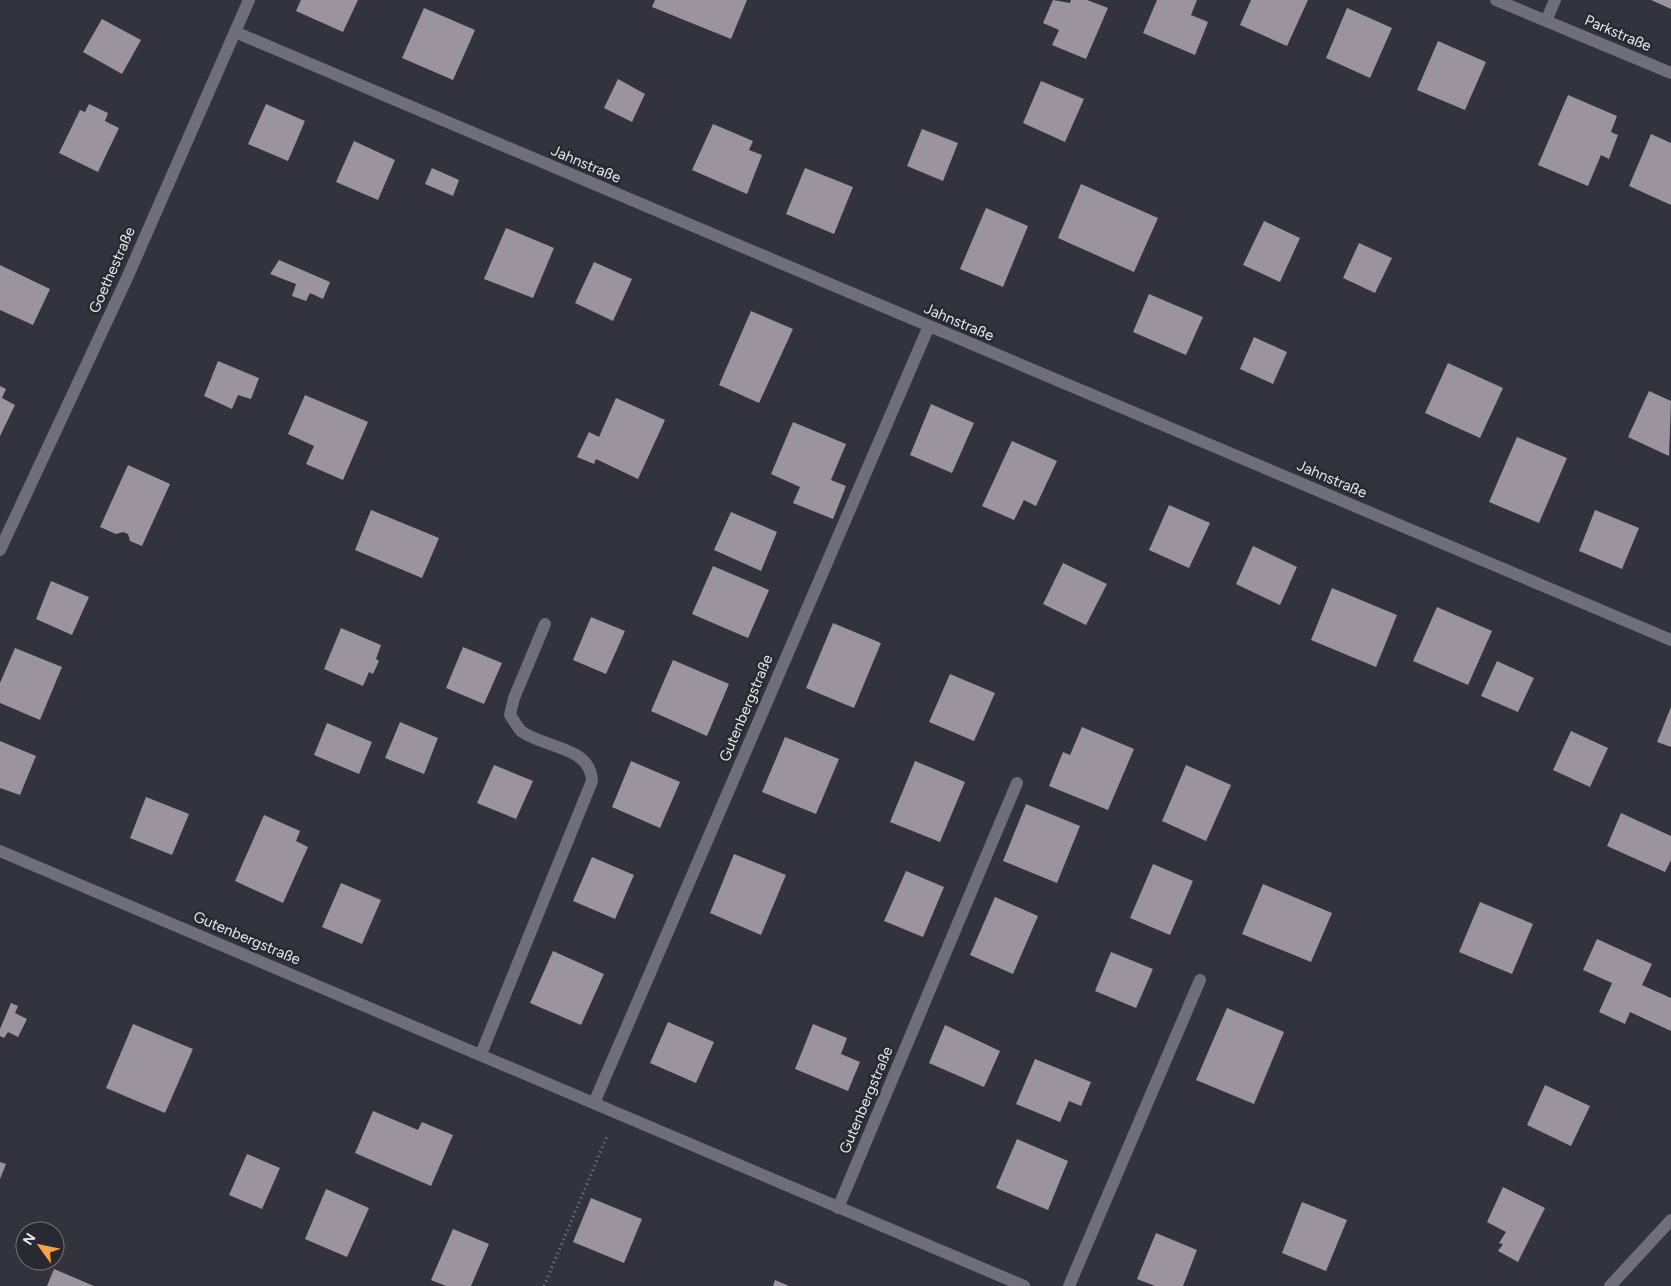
<svg xmlns="http://www.w3.org/2000/svg" width="1671" height="1286" font-family="Figtree,sans-serif">
<rect width="100%" height="100%" fill="#33333d"/>
<!-- building -->
<path fill="#9b949f" d="M301,0H358L343,32L296,11Z
M655,0H747L731,39L652,7Z
M1053,0L1070,3L1071,0H1087L1108,8L1086,59L1052,45L1059,30L1043,23Z
M1157,0H1197L1191,15L1208,22L1195,55L1143,33Z
M1251,0H1308L1287,46L1240,25Z
M1651,0H1671V9Z
M424,8L475,30L453,80L402,58Z
M1347,8L1392,28L1370,78L1326,58Z
M102,19L141,40L122,74L83,52Z
M1438,41L1486,62L1465,110L1417,90Z
M618,79L645,94L632,122L604,108Z
M1041,81L1084,99L1065,142L1023,123Z
M1568,95L1617,116L1611,132L1618,135L1609,159L1601,155L1588,186L1538,165Z
M89,104L108,113L105,121L119,128L98,172L59,153L80,110L85,112Z
M266,104L305,121L288,161L248,144Z
M713,124L753,141L749,150L762,155L747,194L692,170Z
M922,129L958,143L943,181L907,166Z
M1651,134L1671,143V205L1629,186Z
M354,141L395,160L378,200L336,182Z
M432,168L459,180L453,196L425,184Z
M805,168L853,187L834,234L786,214Z
M1081,184L1158,218L1134,272L1058,238Z
M986,208L1028,226L1003,287L960,269Z
M1264,221L1300,238L1280,282L1243,265Z
M506,228L554,248L533,298L484,279Z
M1359,243L1392,258L1375,293L1343,278Z
M279,260L330,282L323,299L310,293L306,301L292,296L296,284L270,274Z
M594,262L632,279L613,321L575,303Z
M0,265L50,289L33,325L0,310Z
M1149,294L1203,317L1186,355L1133,332Z
M751,311L793,329L759,403L719,385Z
M1254,337L1287,352L1273,384L1240,369Z
M218,361L259,378L251,399L238,395L232,409L204,396Z
M1448,363L1503,388L1480,438L1425,413Z
M0,386L6,389L2,398L15,405L0,436Z
M1649,391L1671,401L1669,456L1628,437Z
M305,395L368,422L343,480L306,464L314,446L288,434Z
M616,398L665,420L638,479L596,459L594,464L577,457L589,432L599,437Z
M931,404L974,423L952,473L910,455Z
M793,422L846,444L831,480L846,486L833,519L793,503L800,487L771,474Z
M1517,437L1567,458L1539,523L1489,502Z
M1012,441L1057,461L1036,506L1024,500L1014,520L982,506Z
M128,465L170,484L142,546L130,541L128,534L123,532L116,534L100,527Z
M1169,505L1210,523L1189,568L1149,550Z
M371,510L439,538L422,578L355,550Z
M1595,510L1639,528L1622,569L1579,551Z
M731,512L777,532L761,571L714,550Z
M1253,546L1297,567L1280,605L1236,584Z
M1063,563L1107,584L1086,625L1043,604Z
M713,566L769,590L748,638L692,614Z
M51,581L89,597L72,635L36,619Z
M1332,588L1397,615L1376,667L1311,640Z
M1437,607L1492,631L1468,685L1413,661Z
M591,617L625,631L606,674L573,660Z
M833,623L881,643L854,708L806,688Z
M341,628L381,645L376,659L379,661L373,674L369,672L363,686L324,669Z
M463,647L502,663L484,704L446,688Z
M15,648L62,667L40,720L0,703V683Z
M673,660L729,684L707,736L651,711Z
M1497,661L1534,678L1518,712L1481,696Z
M950,674L995,693L974,741L929,722Z
M1671,707V747L1657,742Z
M400,722L438,738L424,774L385,758Z
M327,723L372,742L359,774L314,755Z
M1082,727L1134,749L1108,810L1049,786L1063,752L1070,755Z
M1571,731L1608,748L1590,787L1553,770Z
M785,737L839,759L816,814L762,792Z
M0,741L36,756L20,795L0,788Z
M631,761L680,782L660,828L612,807Z
M915,761L965,782L940,842L890,822Z
M494,765L533,781L516,819L477,803Z
M1186,765L1231,785L1206,841L1162,821Z
M146,797L189,814L172,855L130,838Z
M1026,804L1080,826L1057,883L1003,861Z
M1621,813L1671,836V860L1665,872L1607,846Z
M264,815L300,831L296,841L308,847L283,903L235,881Z
M734,854L786,875L761,935L710,913Z
M592,857L634,875L615,919L573,901Z
M1153,864L1193,881L1170,935L1130,918Z
M906,871L944,887L923,937L884,921Z
M341,883L381,900L362,944L322,927Z
M1263,884L1332,913L1311,962L1242,934Z
M995,897L1038,916L1013,974L970,955Z
M1480,902L1533,924L1512,974L1459,952Z
M1597,939L1652,964L1642,985L1671,998V1031L1630,1012L1625,1024L1599,1012L1612,983L1583,970Z
M553,951L604,974L581,1025L530,1003Z
M1111,952L1153,969L1136,1008L1095,991Z
M11,1003L18,1006L15,1013L27,1019L18,1037L8,1032L4,1038L0,1036V1029Z
M1227,1008L1284,1032L1254,1104L1196,1080Z
M668,1022L714,1042L696,1083L650,1063Z
M133,1024L193,1049L165,1113L106,1088Z
M813,1024L847,1038L841,1054L860,1062L848,1091L795,1069Z
M945,1025L1000,1051L984,1087L929,1063Z
M1035,1059L1091,1082L1081,1106L1069,1101L1060,1122L1016,1104Z
M1545,1085L1590,1106L1571,1146L1527,1125Z
M373,1111L418,1130L422,1122L453,1135L431,1186L355,1153Z
M1017,1139L1068,1161L1048,1210L996,1188Z
M247,1154L280,1168L262,1209L229,1195Z
M0,1162L6,1164L0,1179Z
M1503,1187L1545,1208L1518,1262L1498,1251L1503,1244L1499,1243L1506,1232L1487,1222Z
M326,1189L369,1208L347,1257L305,1239Z
M591,1198L642,1219L624,1263L573,1242Z
M1302,1202L1347,1220L1326,1271L1282,1253Z
M453,1229L489,1244L471,1286H446L431,1280Z
M1156,1233L1197,1250L1183,1286H1155L1137,1279Z
M54,1269L94,1286H47Z
M775,1280L789,1286H773Z"/>
<g fill="none" stroke-linecap="round" stroke-linejoin="round">
<!-- path -->
<path stroke="#818189" stroke-width="3" stroke-dasharray="1 4" stroke-linecap="butt" d="M544,1286L608,1134"/>
<!-- minor -->
<path stroke="#6f6e7a" stroke-width="12" d="M1496,0L1671,73
M1546,21L1555,0
M235,32L1671,640
M0,550L127,278L249,0
M0,851L1024,1286
M481,1054L592,781C591,746 543,748 521,731C517,727 513,719 510,715L514,698L545,624
M594,1103L929,326
M838,1208L1017,783
M1069,1286L1200,980
M1610,1286L1671,1220"/>
</g>
<g text-anchor="middle" dominant-baseline="central" stroke-width="5" stroke-linejoin="round" paint-order="stroke">
<!-- street labels -->
<g font-size="15" fill="#e6e6ec" stroke="#292932">
<text transform="translate(1618 33) rotate(23)">Parkstraße</text>
<text transform="translate(586 164) rotate(23)">Jahnstraße</text>
<text transform="translate(112 270) rotate(-66)">Goethestraße</text>
<text transform="translate(959 322) rotate(23)">Jahnstraße</text>
<text transform="translate(1332 479) rotate(23)">Jahnstraße</text>
<text transform="translate(746 708) rotate(-67)">Gutenbergstraße</text>
<text transform="translate(247 938) rotate(23)">Gutenbergstraße</text>
<text transform="translate(866 1100) rotate(-67)">Gutenbergstraße</text>
</g>
</g>
<!-- north arrow -->
<g transform="translate(40 1246) rotate(303)"><circle r="24" fill="#292932" stroke="#75757c"/>
<path d="M0-4L9 19L0 12L-9 19Z" fill="#f5a346"/>
<text y="-8" font-size="14" font-weight="bold" text-anchor="middle" fill="#e6e6ec">N</text>
</g>
</svg>
